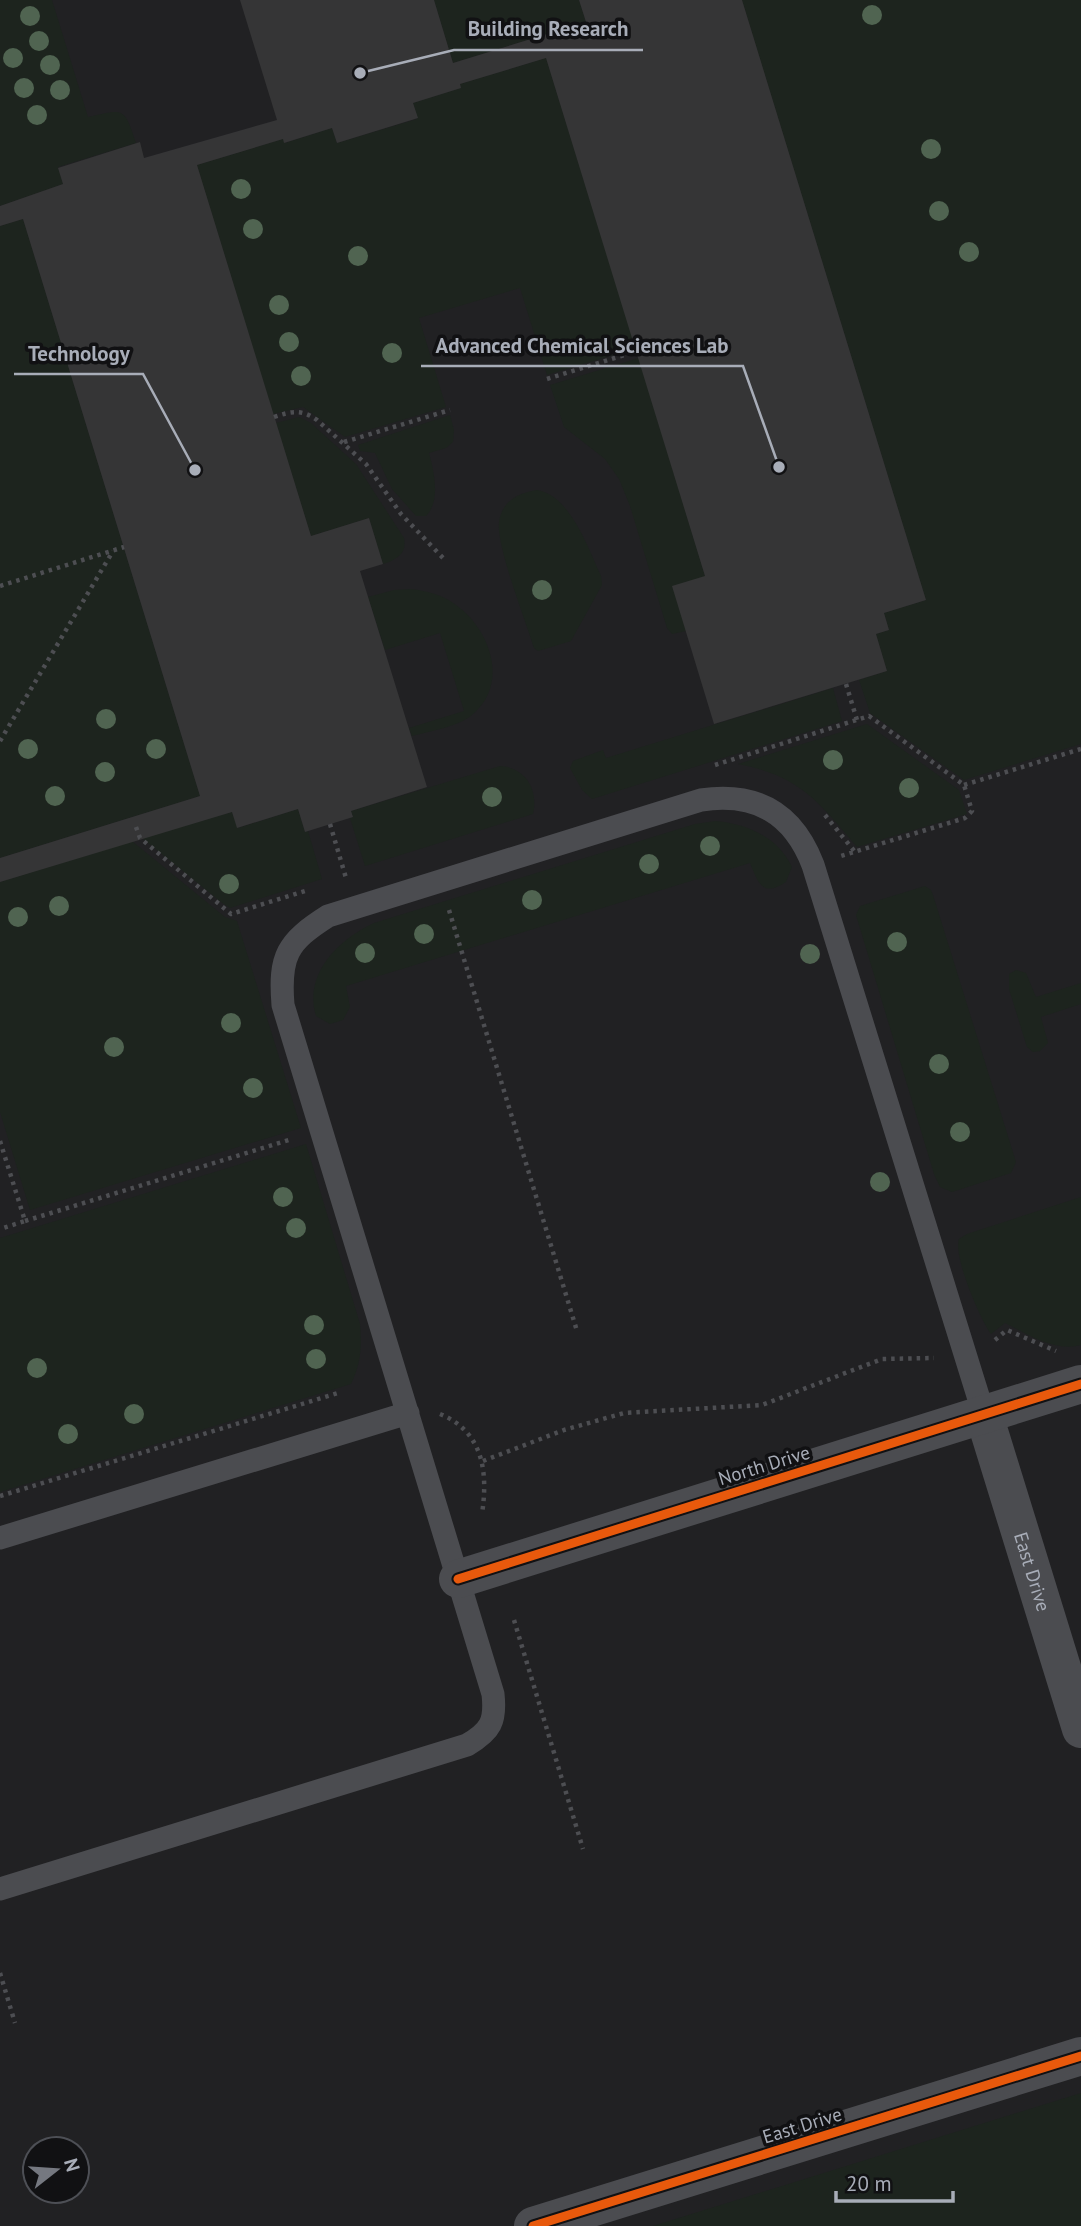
<svg xmlns="http://www.w3.org/2000/svg" width="1081" height="2226" font-family="'PT Sans',sans-serif">
<rect width="100%" height="100%" fill="#171717"/>
<!-- built -->
<path fill="#212123" fill-rule="evenodd" d="M0,0H1081V2226H0ZM35,2149H77V2191H35Z"/>
<!-- green -->
<path fill="#1d241e" d="M0,0H52L88,117C124,109 124,106 136,143L58,167L63,184L0,206Z
M434,0H579L586,22L453,63Z
M742,0H1081V744L964,780L870,713L859,680L887,671L876,634L889,630L884,613L926,600Z
M546,58L636,348L547,375L520,288L419,318L446,407L345,437L303,407L273,414L197,165L283,139L285,143L332,128L337,143L417,119L413,103L461,88L460,84Z
M23,219L200,796L0,858V226Z
M639,358L705,576L686,631L672,634L667,628L630,506L619,479L605,459L564,427L550,385Z
M450,415L454,430L453,442L446,448L429,453C434,472 441,501 426,516H416L392,489L375,453L360,451L358,445Z
M299,417L311,423L356,464L404,538C407,553 398,559 383,564L369,518L311,536L276,423Z
M537,490C570,495 588,548 601,576L602,585L571,641L538,651L534,648C526,621 496,546 499,522C502,501 518,493 537,490Z
M411,589C427,591 443,595 456,605C490,629 510,684 472,715C457,727 431,731 412,736L409,728L464,711L440,633L385,650L368,597L394,590Z
M833,688L842,721L592,799L582,790L570,768L573,761L603,750L606,758Z
M867,724L959,790L967,814L857,847C818,801 800,776 738,764Z
M500,766C525,767 539,790 533,814L365,866L350,818L353,817L351,811Z
M298,809L305,832L308,831L322,879L230,908L221,902L142,838L232,812L238,828Z
M716,821C747,824 778,837 792,867L786,882C762,898 758,882 750,863L346,986L350,1007L343,1020L330,1024L316,1016C303,974 339,939 374,923L695,824Z
M132,841L225,917L237,921L301,1128L30,1210L0,1112V882Z
M925,886L931,890L933,895L1016,1162L1011,1173L952,1192L940,1187L934,1174L856,915L860,906Z
M1016,970L1026,973L1036,997L1081,983V1004L1041,1017L1048,1043L1040,1051L1033,1052L1027,1047L1009,989V974Z
M306,1144L360,1324C362,1347 361,1363 351,1384L0,1492V1238Z
M1081,1197V1345C1054,1352 1029,1335 1005,1323L991,1334C980,1319 953,1256 959,1239L967,1234Z
M1081,2093V2226H653Z"/>
<!-- building -->
<path fill="#353536" d="M240,0H434L453,63L586,22L579,0H742L926,600L884,613L889,630L876,634L887,671L714,724L672,586L705,576L546,58L460,84L461,88L413,103L418,118L337,143L332,128L284,143L283,139L197,165L311,536L369,518L383,564L360,571L427,787L351,811L353,817L305,832L298,809L237,828L232,812L0,882V858L200,796L23,219L0,226V206L63,184L58,168L140,142L144,158L277,120Z"/>
<g fill="none" stroke-linecap="round" stroke-linejoin="round">
<!-- path -->
<path stroke="#4d4e52" stroke-width="4.5" stroke-dasharray="3.5 5" stroke-linecap="butt" d="M547,379L637,351
M274,417C291,411 302,409 317,420L366,464L401,514L444,559
M344,442L450,410
M0,586L124,547
M846,684L857,720
M0,741L113,551
M715,765L869,716L964,785L972,811L965,818L841,856
M964,785L1081,749
M825,815L855,852
M330,824L346,878
M136,827L140,838L231,914L305,891
M449,910L577,1331
M0,1141L25,1221L0,1229
M25,1221L292,1139
M995,1340L1007,1330L1056,1351
M440,1414C484,1432 488,1473 482,1514
M483,1461L564,1430L624,1413L762,1405L882,1359L934,1358
M0,1496L338,1393
M514,1620L583,1849
M0,1973L15,2023"/>
<!-- service -->
<path stroke="#4b4c50" stroke-width="23" d="M0,1538L408,1413
M0,1889L467,1745C491,1731 496,1721 493,1694L283,1005C279,956 287,942 328,916L701,800C756,792 793,813 813,865L984,1415"/>
<!-- minor -->
<g stroke="#4b4c50" stroke-width="38">
<path id="s1" d="M984,1415L1081,1729"/>
<path d="M458,1579L1081,1384"/>
<path d="M533,2226L1081,2056"/>
</g>
<defs>
<path id="cycleway" d="M458,1579L1081,1384
M533,2226L1081,2056"/>
</defs>
<!-- cycleway casing -->
<use href="#cycleway" stroke="#111113" stroke-width="13"/>
<!-- cycleway -->
<use href="#cycleway" stroke="#e8590c" stroke-width="9"/>
</g>
<!-- trees -->
<g fill="#506451">
<circle cx="872" cy="15" r="10"/>
<circle cx="30" cy="16" r="10"/>
<circle cx="39" cy="41" r="10"/>
<circle cx="13" cy="58" r="10"/>
<circle cx="50" cy="65" r="10"/>
<circle cx="24" cy="88" r="10"/>
<circle cx="60" cy="90" r="10"/>
<circle cx="37" cy="115" r="10"/>
<circle cx="931" cy="149" r="10"/>
<circle cx="241" cy="189" r="10"/>
<circle cx="939" cy="211" r="10"/>
<circle cx="253" cy="229" r="10"/>
<circle cx="969" cy="252" r="10"/>
<circle cx="358" cy="256" r="10"/>
<circle cx="279" cy="305" r="10"/>
<circle cx="289" cy="342" r="10"/>
<circle cx="392" cy="353" r="10"/>
<circle cx="301" cy="376" r="10"/>
<circle cx="542" cy="590" r="10"/>
<circle cx="106" cy="719" r="10"/>
<circle cx="28" cy="749" r="10"/>
<circle cx="156" cy="749" r="10"/>
<circle cx="833" cy="760" r="10"/>
<circle cx="105" cy="772" r="10"/>
<circle cx="909" cy="788" r="10"/>
<circle cx="55" cy="796" r="10"/>
<circle cx="492" cy="797" r="10"/>
<circle cx="710" cy="846" r="10"/>
<circle cx="649" cy="864" r="10"/>
<circle cx="229" cy="884" r="10"/>
<circle cx="532" cy="900" r="10"/>
<circle cx="59" cy="906" r="10"/>
<circle cx="18" cy="917" r="10"/>
<circle cx="424" cy="934" r="10"/>
<circle cx="897" cy="942" r="10"/>
<circle cx="365" cy="953" r="10"/>
<circle cx="810" cy="954" r="10"/>
<circle cx="231" cy="1023" r="10"/>
<circle cx="114" cy="1047" r="10"/>
<circle cx="939" cy="1064" r="10"/>
<circle cx="253" cy="1088" r="10"/>
<circle cx="960" cy="1132" r="10"/>
<circle cx="880" cy="1182" r="10"/>
<circle cx="283" cy="1197" r="10"/>
<circle cx="296" cy="1228" r="10"/>
<circle cx="314" cy="1325" r="10"/>
<circle cx="316" cy="1359" r="10"/>
<circle cx="37" cy="1368" r="10"/>
<circle cx="134" cy="1414" r="10"/>
<circle cx="68" cy="1434" r="10"/>
</g>
<g text-anchor="middle" dominant-baseline="central" stroke-width="7" stroke-linejoin="round" paint-order="stroke">
<!-- street labels -->
<g font-size="19" fill="#a8adb8" stroke="#111113">
<text transform="translate(764 1465) rotate(-17)">North Drive</text>
<text stroke="none"><textPath href="#s1" startOffset="164">East Drive</textPath></text>
<text transform="translate(802 2125) rotate(-17)">East Drive</text>
</g>
</g>
<!-- callouts -->
<path fill="none" stroke="#a8adb8" stroke-width="2.5" d="M360 73L454 50H643M779 467L743 366H421M195 470L143 374H14"/>
<g fill="#a8adb8" stroke="#111113" stroke-width="2.5">
<circle cx="360" cy="73" r="7"/>
<circle cx="779" cy="467" r="7"/>
<circle cx="195" cy="470" r="7"/>
</g>
<g font-size="21" text-anchor="middle" font-weight="bold" fill="#a8adb8" stroke="#111113" stroke-width="7" stroke-linejoin="round" paint-order="stroke">
<text x="548" y="36">Building Research</text>
<text x="582" y="353">Advanced Chemical Sciences Lab</text>
<text x="79" y="361">Technology</text>
</g>
<!-- north arrow -->
<g transform="translate(56 2170) rotate(73)"><circle r="33" fill="#111113" stroke="#4d4f55" stroke-width="2"/>
<path d="M0-5L12 26L0 18L-12 26Z" fill="#757880"/>
<text y="-10" font-size="19" font-weight="bold" text-anchor="middle" fill="#a8adb8">N</text>
</g>
<!-- scale -->
<path d="M836 2191v10h117v-10" fill="none" stroke="#a8adb8" stroke-width="3.5"/>
<text x="846" y="2191" font-size="21" fill="#a8adb8" stroke="#111113" stroke-width="5" paint-order="stroke">20 m</text>
</svg>
